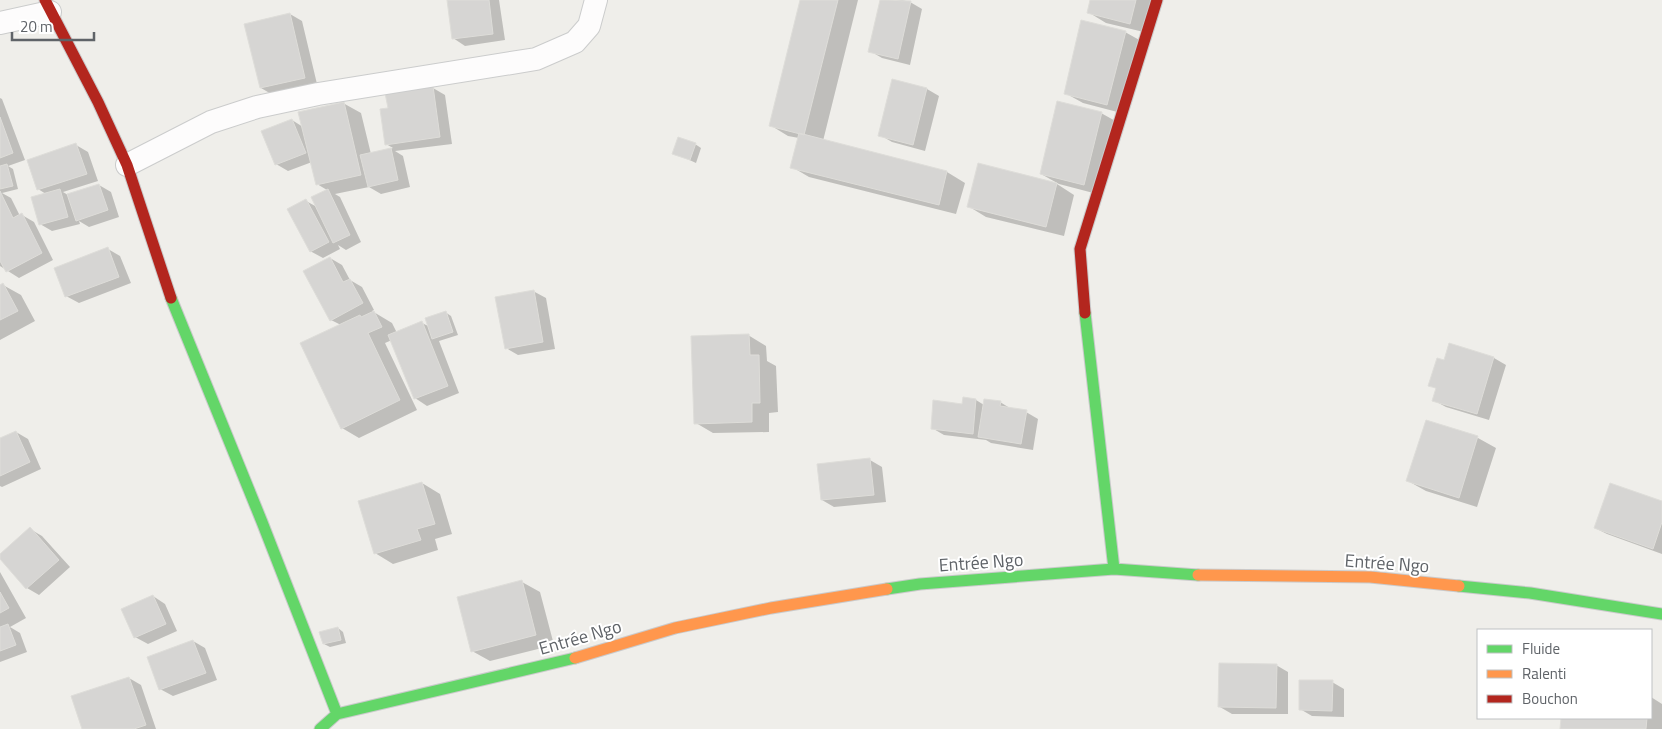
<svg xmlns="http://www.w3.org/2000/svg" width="1662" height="729" font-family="'Titillium Web',sans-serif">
<rect width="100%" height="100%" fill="#efeeea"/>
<!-- shadow -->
<path fill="#0003" d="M448,0H499L505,40L465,46L453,38Z
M801,0H858L823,141L947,172L965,183L956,214L809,177L792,167L799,138L788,136L770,125Z
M881,0H902L910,2L922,9L910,65L882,58L870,51Z
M1091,0H1156L1148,33L1106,23L1088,12Z
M290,14L302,21L317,84L273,95L261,88Z
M1125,32L1143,42L1125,114L1083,103L1065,93Z
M893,80L927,89L939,96L925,151L892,142L880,135Z
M433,88L445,95L452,144L395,151L403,156L410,187L381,194L369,187L335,194L340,197L361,242L346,250L338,245L340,249L323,258L310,251L306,201L317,207L327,190L317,184L312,162L288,171L276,164L292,120L303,127L343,103L361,113L371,154L393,148L386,144L389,109Z
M0,98L2,99L25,160L8,166L13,169L18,189L2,193L11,198L20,216L22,215L34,222L53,260L19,278L0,266Z
M1101,113L1119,123L1101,195L1059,184L1041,174Z
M695,144L701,148L696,163L674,153Z
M76,145L88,152L98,181L63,192L68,195L99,185L111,192L119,217L89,227L79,221L80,224L52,231L40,224L46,194L38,189Z
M979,165L1057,184L1074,195L1064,236L986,217L968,206Z
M108,249L120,256L131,283L79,303L66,296Z
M330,258L342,265L350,280L362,287L374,310L372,311L392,323L397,333L422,323L430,327L445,312L451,316L458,335L439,341L459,393L427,406L415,398L392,340L385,343L417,410L359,438L342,428L341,325L331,320Z
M3,285L21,295L35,321L0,340V286Z
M533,291L546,298L555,349L518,355L506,348Z
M748,335L766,346L767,361L776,366L778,412L769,413V432L713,433L696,423Z
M1494,358L1506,365L1489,420L1446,407L1433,400L1437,389L1430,385L1445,362Z
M976,400L984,405L1000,402L1013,410L1026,412L1038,419L1033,450L991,443L986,440L944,435L932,428L963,405Z
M1426,421L1478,438L1496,448L1477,507L1426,491L1408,481Z
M16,432L28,439L41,469L2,487L0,486V439Z
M870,460L882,467L886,502L834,507L822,500Z
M422,483L440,494L452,534L435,539L438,550L393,564L375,553Z
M1662,503V554L1607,534L1595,528Z
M30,529L42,536L70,567L39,595L27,588L0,558V555Z
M0,572L26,618L10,627L20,633L27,652L0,662Z
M522,582L540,592L554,645L490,661L472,651Z
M153,596L165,604L177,631L148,644L135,637Z
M338,628L343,632L346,643L330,647L324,644Z
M193,641L205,648L217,680L173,696L160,689Z
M1276,665L1288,672V714H1232L1220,707Z
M129,678L141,685L156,729H84Z
M1332,682L1344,689V717L1312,716L1300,709Z
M1651,697L1662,704V729H1562L1563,718H1651Z"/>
<!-- building -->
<path fill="#d6d5d3" stroke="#deddd9" d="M447,0H489L493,34L452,39Z
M800,0H838L804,135L769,126Z
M880,0L911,1L898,59L868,52Z
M1090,0H1136L1130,24L1087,13Z
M290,13L305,78L260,88L244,24Z
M1081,20L1126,31L1107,105L1064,94Z
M892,79L927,88L913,145L878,136Z
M433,86L440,137L385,145L380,109L388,108L385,93Z
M1057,101L1102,112L1084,185L1040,174Z
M344,102L361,175L316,185L298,112Z
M0,117L13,153L0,158Z
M292,119L306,153L275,165L261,131Z
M799,133L947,171L939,205L790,168Z
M678,137L696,143L690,160L672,154Z
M76,143L87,174L37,190L27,160Z
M391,148L398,180L368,187L360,155Z
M978,163L1057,183L1046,227L967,207Z
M7,164L13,186L0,189V166Z
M99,184L108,210L76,221L67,194Z
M60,189L68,217L39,225L31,197Z
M328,189L350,235L333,243L311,197Z
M0,191L13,218L22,213L42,253L6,272L0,261Z
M306,199L329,242L310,252L287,209Z
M108,247L119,277L65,297L54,268Z
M330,257L343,282L350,279L363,303L330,321L303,271Z
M3,283L18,311L0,320V285Z
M534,290L543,342L505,349L495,297Z
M374,311L382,327L368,333L400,400L341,429L300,343L360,315L361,317Z
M446,311L453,332L432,339L425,318Z
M422,321L448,386L414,399L388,335Z
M749,334L750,355H759L760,403H752V422L694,424L691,336Z
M1449,343L1494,357L1477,414L1432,401L1436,388L1428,386L1437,358L1444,360Z
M963,397L976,399L973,434L931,429L933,400L962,404Z
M984,399L1001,401L1000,406L1027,410L1021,444L978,437Z
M1426,420L1478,436L1459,498L1406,481Z
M16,431L30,462L0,476V438Z
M870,458L874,495L821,500L817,464Z
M422,482L435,524L417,529L421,540L374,554L358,501Z
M1610,483L1662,501V522L1653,549L1594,528Z
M30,527L59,560L26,589L0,559V554Z
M522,580L536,635L471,652L457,597Z
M0,592L9,608L0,613Z
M153,595L166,624L134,638L121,609Z
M8,624L16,645L0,651V627Z
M338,627L341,640L323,644L319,632Z
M193,640L206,673L159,690L147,657Z
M1219,663L1277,664L1276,708L1218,707Z
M129,677L146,725L134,729H82L71,696Z
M1299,680H1333L1332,711L1299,710Z
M1561,718H1647L1646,729H1560Z"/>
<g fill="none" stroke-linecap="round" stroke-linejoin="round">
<defs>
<path id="street" d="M0,23L50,12
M127,165L211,122L257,107L318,94L536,59L575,42L589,26L596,0"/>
<path id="fast" d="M171,298L262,522L337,714
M1085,313L1114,569
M1459,586L1530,593L1662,614
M887,589L920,584L1114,569L1198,575
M320,729L337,714L575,658"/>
<path id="slow" d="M1198,575L1370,577L1459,586
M575,658L675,628L771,608L887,589"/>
<path id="jam" d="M45,0L98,102L127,165L171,298
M1085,313L1080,249L1157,0"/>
</defs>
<!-- street casing -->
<use href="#street" stroke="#cbcccc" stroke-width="24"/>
<!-- fast casing -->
<use href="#fast" stroke="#cacacb" stroke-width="13"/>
<!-- slow casing -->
<use href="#slow" stroke="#cacacb" stroke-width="13"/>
<!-- jam casing -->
<use href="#jam" stroke="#cacacb" stroke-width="13"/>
<!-- street -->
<use href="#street" stroke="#fdfcfc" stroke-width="22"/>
<!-- fast -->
<use href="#fast" stroke="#63d668" stroke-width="11"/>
<!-- slow -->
<use href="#slow" stroke="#ff974d" stroke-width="11"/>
<!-- jam -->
<use href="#jam" stroke="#b3261e" stroke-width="11"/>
</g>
<g text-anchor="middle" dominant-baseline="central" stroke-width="4" stroke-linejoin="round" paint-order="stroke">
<!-- street labels -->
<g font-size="18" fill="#5f6368" stroke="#fff">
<text transform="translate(981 562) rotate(-4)">Entrée Ngo</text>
<text transform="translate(1387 563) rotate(4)">Entrée Ngo</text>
<text transform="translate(580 637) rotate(-16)">Entrée Ngo</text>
</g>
</g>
<!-- legend -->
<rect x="1477" y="629" width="175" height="90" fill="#ffffff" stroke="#bfc1c3"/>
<rect x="1487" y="645" width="25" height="8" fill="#63d668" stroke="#bfc1c3"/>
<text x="1522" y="654" font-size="15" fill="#5f6368">Fluide</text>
<rect x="1487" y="670" width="25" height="8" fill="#ff974d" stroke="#bfc1c3"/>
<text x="1522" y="679" font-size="15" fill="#5f6368">Ralenti</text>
<rect x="1487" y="695" width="25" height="8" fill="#b3261e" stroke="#bfc1c3"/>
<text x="1522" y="704" font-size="15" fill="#5f6368">Bouchon</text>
<!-- scale -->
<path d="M12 32v8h82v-8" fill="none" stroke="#5f6368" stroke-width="2.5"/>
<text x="20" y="32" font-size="15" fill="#5f6368" stroke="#ffffff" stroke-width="4" paint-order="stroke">20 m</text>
</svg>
